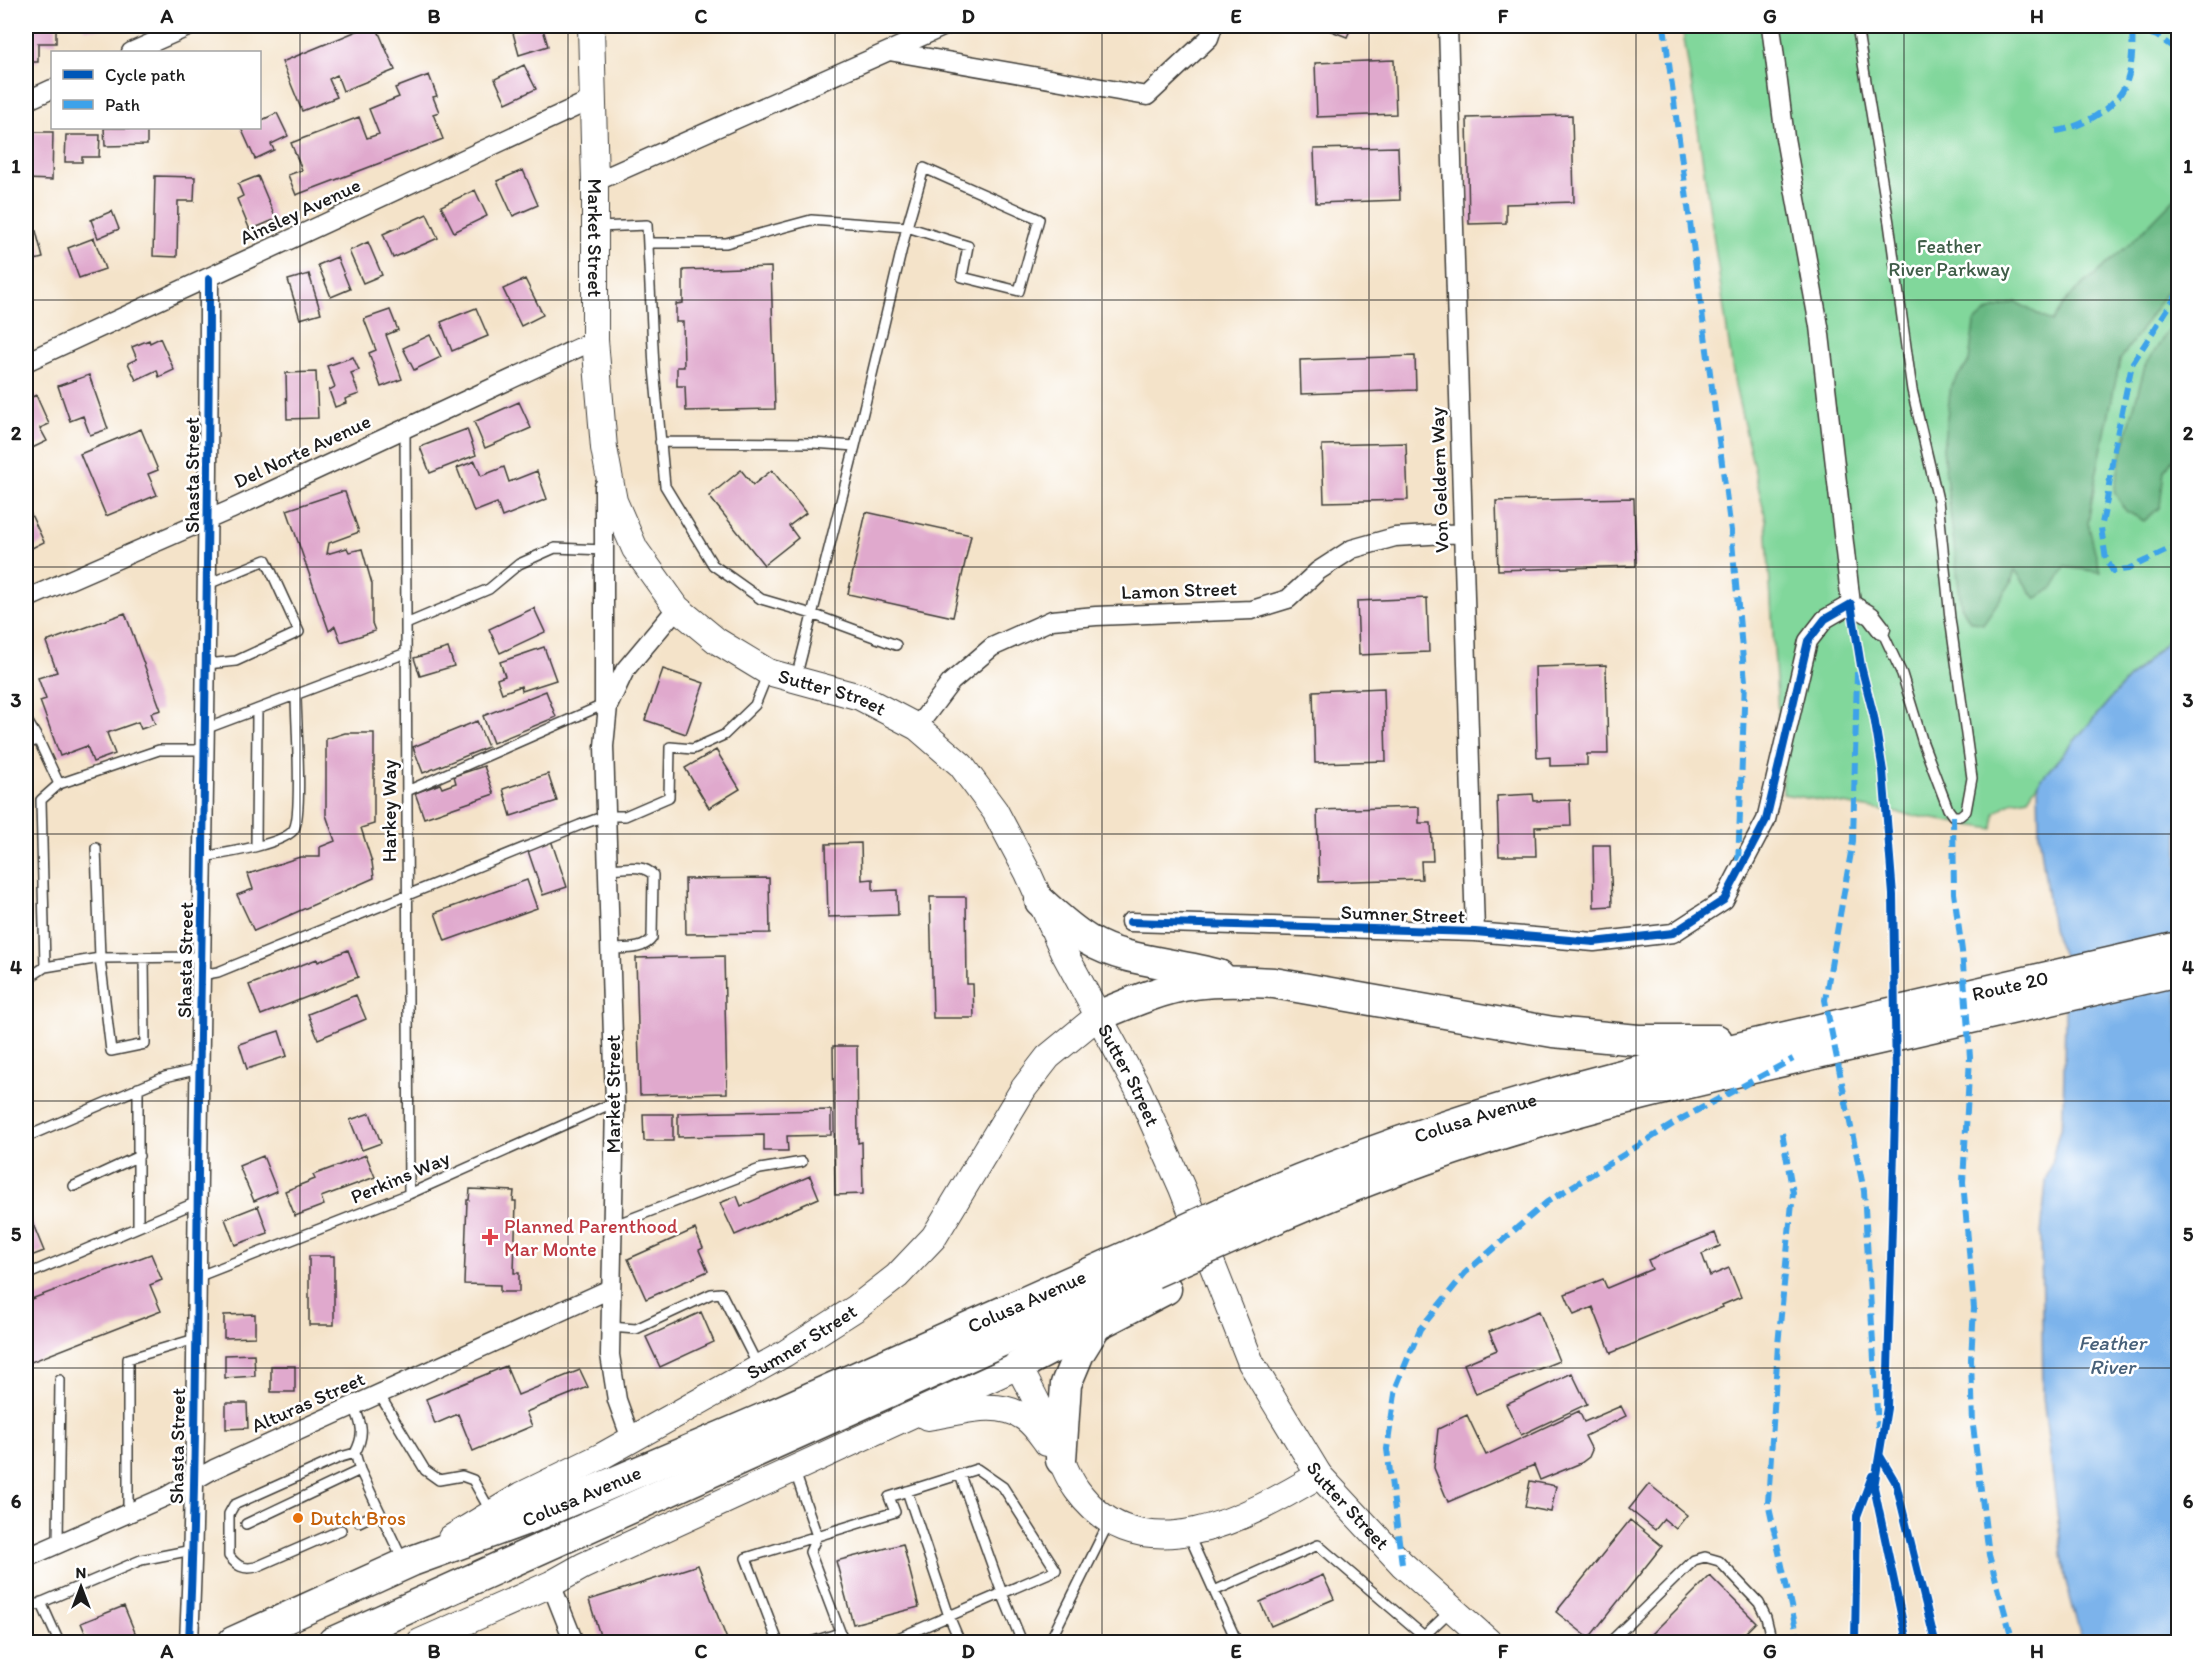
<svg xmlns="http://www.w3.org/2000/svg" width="2204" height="1668" font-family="Itim,sans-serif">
<rect width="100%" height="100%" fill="#fff"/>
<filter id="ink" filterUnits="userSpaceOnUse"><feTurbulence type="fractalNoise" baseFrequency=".0167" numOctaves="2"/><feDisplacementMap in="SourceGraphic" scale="12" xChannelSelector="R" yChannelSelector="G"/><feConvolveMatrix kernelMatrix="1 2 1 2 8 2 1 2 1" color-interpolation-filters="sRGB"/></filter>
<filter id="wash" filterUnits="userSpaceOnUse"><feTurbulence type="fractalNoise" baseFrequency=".008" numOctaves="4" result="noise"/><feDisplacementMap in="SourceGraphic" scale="24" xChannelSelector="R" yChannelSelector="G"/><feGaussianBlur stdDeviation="1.35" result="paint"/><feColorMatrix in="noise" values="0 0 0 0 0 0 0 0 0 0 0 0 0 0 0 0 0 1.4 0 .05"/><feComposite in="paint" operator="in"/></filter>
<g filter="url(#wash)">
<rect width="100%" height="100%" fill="#f4e3c9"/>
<!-- green -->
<path fill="#81d79b" stroke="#4e7a5c" stroke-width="1.5" d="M1682,26H2178V631L2127,680L2038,783L2028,798L2013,801L1995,813L1993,829L1783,794L1766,520L1735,386L1694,101Z"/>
<!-- forest -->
<path fill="#68b883" stroke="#426a50" stroke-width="1.5" d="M2178,195V275L2120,360L2096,476L2088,523L2100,572L2065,567L2053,588L2036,599L2015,570L2011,583L1983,624L1970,621L1961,606L1943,449L1951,385L1969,362L1974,323L1988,311L2016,302L2052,322L2069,297L2133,241Z
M2178,315V452L2164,471L2160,507L2144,521L2126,511L2114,492L2122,451L2145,366Z"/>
<!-- water -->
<path fill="#7bb3eb" stroke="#4c6884" stroke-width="1.5" d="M2178,631V1642H2082L2065,1578L2043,1397L2041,1235L2046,1182L2063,1117L2066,963L2052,929L2039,833L2038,783L2127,680Z"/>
<g id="blocks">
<!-- building -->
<path fill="#e0a9cd" d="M26,26H56V43H38V62H26Z
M84,26H102V29H84Z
M369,26H376L395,70L343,91L337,75L329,79L337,97L302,111L282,62Z
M535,26H542L548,46L519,55L513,33Z
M1318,26H1352L1347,37Z
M1394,60L1396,114L1317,117L1315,63Z
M524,65L536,89L506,103L495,79Z
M429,75L437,96L433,97L439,112L433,114L443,139L296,195L288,175L302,170L291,143L359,117L367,138L379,134L369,109L399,97L395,88Z
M277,113L288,136L271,144L274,150L255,159L241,128H260V121Z
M1572,115L1574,202L1506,204V223L1469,224L1467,118Z
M104,128H147V145L105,146Z
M32,132H53L52,180L26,179V152L31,153Z
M66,135H100L99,157H82V162H65Z
M1398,147L1400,200L1316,203L1314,149Z
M523,170L538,205L513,216L497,181Z
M155,176L195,177L194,201H178L177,257L153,256Z
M258,176L276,219L250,230L237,199L243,196L238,184Z
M475,190L487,216L454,232L441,206Z
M112,211L119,229L98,238L91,220Z
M427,214L438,238L393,258L383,234Z
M36,231L43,258L26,262V234Z
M94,238L105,269L79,278L68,248Z
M368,242L382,275L363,283L349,251Z
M337,257L350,289L331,297L318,265Z
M771,267L775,409L686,411L685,386H677V367H684L683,322H676V304L683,303V270Z
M309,274L321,313L300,319L288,280Z
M525,279L543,315L521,326L503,289Z
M476,308L488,336L452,351L441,322Z
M390,310L398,330L386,335L402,379L381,387L369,353L376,350L364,319Z
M430,335L441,357L414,370L403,348Z
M160,338L174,370L159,377L157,370L136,380L128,363L137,359L132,347L149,340L150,343Z
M1415,356L1416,390L1301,394L1300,360Z
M353,357L359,370L351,373L359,394L345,399L346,403L335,407L329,390L335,387L327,366Z
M316,372L318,418L287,419L286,373Z
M89,375L108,429L90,435L83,416L70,421L58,386Z
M36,395L49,424L40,428L47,441L26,451V400Z
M519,402L531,428L485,448L474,422Z
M141,429L158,470L148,474L157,495L106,516L80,454Z
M467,429L476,455L430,473L420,447Z
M1406,443L1408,500L1324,502L1322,445Z
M475,461L481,476L504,467L509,482L537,471L547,499L502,517L497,503L474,512L457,468Z
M741,470L753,485L772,470L806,513L789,526L798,538L764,565L709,496Z
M341,492H345L359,532L329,543L327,554L347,548L349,552L362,549L372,584V623L375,631L341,642L335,626L329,631L287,510Z
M1634,498L1636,566L1498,570L1496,501Z
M26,504L44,542L26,551Z
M866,512L971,535L953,617L848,594Z
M1427,598L1429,652L1359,655L1357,601Z
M534,608L545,632L500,653L489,629Z
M125,613L161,710L151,713L155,724L141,729L138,722L107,733L115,754L93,762L87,746L60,756L40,701L46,699L38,678L57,672L46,642Z
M544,647L556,680L522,691L521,686L502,693L497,679L505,676L500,662Z
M448,648L454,666L420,676L414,658Z
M1606,665L1608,754H1587V765L1550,766V757L1537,758L1535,667Z
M663,669L704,683L686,734L645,720Z
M1384,688L1386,761L1315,763L1313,691Z
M546,691L556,717L493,743L483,716Z
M477,721L488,747L423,773L413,747Z
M345,733H374V824L361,828L372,862L374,878L254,931L237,895L253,889L248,874L300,857H320V847L335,841L326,815V739Z
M716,750L740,789L709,808L685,768Z
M484,766L494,794L424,818L415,793L440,784L442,788L456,783L454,776Z
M548,774L557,801L511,816L503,789Z
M1533,794L1534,801L1570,800L1571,826L1535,827L1536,856H1499L1497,796Z
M1419,807V823H1431L1433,861H1421L1422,879L1319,882L1317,810Z
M551,840L567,887L543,895L527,848Z
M861,843L862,880L873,879V891L897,890L898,915L828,917L826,844Z
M1593,845H1610L1612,906L1594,907Z
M769,878L770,933L686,934L685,879Z
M527,880L537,908L445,941L435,913Z
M930,897H966L967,984H973L974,1018H933Z
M348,950L358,977L261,1015L249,985L317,959L318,962Z
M724,956L727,1093L640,1095L636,958Z
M356,995L366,1019L318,1039L308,1014Z
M279,1031L287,1056L247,1069L239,1044Z
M833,1046H857L858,1143L862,1142L863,1194L835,1195Z
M831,1110V1135L787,1136L788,1151H764V1135L678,1137V1113Z
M370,1113L381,1143L362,1150L350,1120Z
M643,1114H673V1141H644Z
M366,1155L375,1177L321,1197L324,1205L295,1216L285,1191L315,1179L313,1175Z
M263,1156L277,1191L254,1201L239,1166Z
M810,1176L819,1198L735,1235L720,1203L737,1196L741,1206Z
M470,1189L514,1191L513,1201H516L514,1273H519V1292H500V1285L464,1284L467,1200H469Z
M258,1206L268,1233L235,1245L225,1219Z
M26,1207L44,1251L26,1258Z
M695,1229L703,1248L699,1250L708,1271L646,1299L628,1259Z
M1715,1233L1720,1246L1702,1254L1710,1276L1729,1268L1741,1297L1722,1305L1723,1307L1611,1353L1593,1307L1574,1315L1565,1294L1603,1279L1607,1288L1652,1269L1648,1260Z
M151,1254L162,1280L150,1285L161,1311L26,1364V1301Z
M309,1256H334V1325H309Z
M1539,1311L1559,1361L1476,1394L1464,1364L1497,1350L1489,1332Z
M701,1312L714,1342L660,1367L646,1337Z
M255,1314V1337L224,1338V1315Z
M254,1354L255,1376L225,1378V1355Z
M271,1366H295V1392H271Z
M506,1366L518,1395L580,1370L588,1387L526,1412L532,1426L473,1451L458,1414L435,1424L426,1399Z
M1572,1373L1587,1404L1521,1435L1506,1404Z
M226,1403H247L248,1428L226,1429Z
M1621,1406L1626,1416L1585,1436L1592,1450L1589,1457L1581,1463L1540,1480L1534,1465L1448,1502L1434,1468L1438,1429L1467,1415L1486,1455L1579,1411L1584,1422Z
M1530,1481L1556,1486L1551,1512L1525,1507Z
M1649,1484L1687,1515L1676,1529L1664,1519L1655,1530L1629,1509Z
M1630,1520L1662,1546L1589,1638L1556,1612Z
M903,1544L919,1607L853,1624L836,1561Z
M698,1565L728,1642H602L589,1600Z
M1323,1575L1334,1599L1271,1626L1260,1602Z
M1710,1576L1756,1622L1736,1642H1644Z
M124,1606L139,1642H89L81,1623Z"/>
</g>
</g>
<g filter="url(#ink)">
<use href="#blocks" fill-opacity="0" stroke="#3c3a36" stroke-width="1.5"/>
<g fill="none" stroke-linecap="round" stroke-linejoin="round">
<defs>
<path id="service" d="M1857,26L1889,223L1912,390L1938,500L1950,618L1972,778L1966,811L1960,816H1953L1948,809L1923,743L1902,674L1881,629
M924,168L1039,219L1019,291L962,277L968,246L907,227Z
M598,227L647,225L654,368L665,486L713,565L761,599L812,614L896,645
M648,243H726L811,220L907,227L855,446L796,678
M405,429L409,1194
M660,442L813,443L855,446
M406,624L489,589L519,564L555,548L604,550
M207,664L236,661L299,632L266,560L208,584
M26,719L38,739L59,784
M205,729L406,653
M26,745L38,739
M407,791L605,704
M256,846L257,711
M96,848L100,958L111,1051L145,1044L144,958
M203,857C221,854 286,844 294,829C303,813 296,719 296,696
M607,869C622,869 643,863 653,875L652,938C643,951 625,948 610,949
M45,967L100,958L201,957
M201,975L218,972L580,825L605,816H625L669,797L670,747L693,749L724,735L755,705L768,673
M26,977L33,975L45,967L41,800L59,784L159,750H205
M138,1088V1227
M26,1137L165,1077L199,1069
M74,1186L139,1156
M612,1226L760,1169L802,1162
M26,1275L197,1202
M197,1277L409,1194L615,1102
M610,1327L636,1329L711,1294L721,1293L758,1366
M379,1394L425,1470L439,1480L462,1476L473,1480L491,1512
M354,1406C362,1425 365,1434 355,1453L360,1470L403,1561
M795,1472L817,1536L810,1552L844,1642
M960,1475L1002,1593L1022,1642
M907,1491L949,1616L960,1642
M128,1512V1359L195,1339
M359,1522L380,1512
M246,1524L360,1470
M341,1530L256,1567C243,1570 237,1566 229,1556V1514L234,1505L341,1457L355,1453
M1188,1533L1237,1642
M58,1543L60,1380
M1214,1591L1318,1545L1424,1636L1450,1611
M41,1602L59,1642
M26,1609L141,1560L192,1550
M778,1642L746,1558L895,1512L889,1497L977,1469L1003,1487L1056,1570L889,1642
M811,1642L840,1633
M1038,1642L1052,1637L1109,1522
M1610,1642L1694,1560L1705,1557L1719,1561L1759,1603L1766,1617L1772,1642"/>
<path id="minor" d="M1448,26L1475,932
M1771,26L1785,138L1819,326L1851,604
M889,51L1147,96L1209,38L1213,26
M131,52L190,26
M26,101L52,89
M595,182L945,26
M26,362L593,99
M604,486V708
M26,599L230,510L595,340
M1851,604L1871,616L1881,629
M917,727L951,682L992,647L1052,620L1096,616L1252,610L1288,599L1318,571L1352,549L1395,537L1463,533
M1130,922L1475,932L1594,942L1673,933L1724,900L1766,820L1808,641L1825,619L1851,604
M631,1439L617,1400L610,1355L615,1102L604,746L608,706L625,670L677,608
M26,1558L165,1497L214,1469L610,1289
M551,1584L574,1642
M189,1642C197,1462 196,1281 199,1101C203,827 209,553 209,279"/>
<g id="secondary">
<path id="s1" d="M591,26L595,182V340L604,448L614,501L635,549L677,608L717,641L768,672L860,697L917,727L961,765L995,811L1028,873L1063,951L1138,1089L1182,1188L1251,1363L1319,1475L1402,1564L1489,1642"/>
<path d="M927,1417C958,1413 997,1398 1025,1418C1034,1424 1041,1435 1047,1443"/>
<path id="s2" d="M451,1538L522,1495L602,1456L784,1354L856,1308L897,1276L934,1237L1024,1088L1048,1057L1098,1016"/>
<path d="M420,1642L551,1584L583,1566L1018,1366C1027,1383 1037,1401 1045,1419C1056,1443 1062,1469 1077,1490C1140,1577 1249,1517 1319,1475"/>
</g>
<g id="trunk">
<path d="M1040,901C1055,915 1070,929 1088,940C1126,963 1176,962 1219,975"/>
<path d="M1098,1016C1129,1003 1161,989 1195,984C1221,980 1248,982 1274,983L1553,1032L1638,1040H1717"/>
<path id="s3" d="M1241,1204C1367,1149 1496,1107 1629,1073L2178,947"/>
<path d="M1254,1228C1328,1195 1402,1166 1479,1141C1598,1102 1722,1075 1844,1047C1956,1022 2067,996 2178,971"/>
<path d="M1018,1366L1166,1289"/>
<path d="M1061,1460L1066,1384L1079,1353L1097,1324"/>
<path id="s4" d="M233,1642L412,1561L530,1518L783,1410L1141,1250"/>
<path d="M333,1642L1153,1273"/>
</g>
</defs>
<!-- service casing -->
<use href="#service" stroke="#3c3a36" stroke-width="12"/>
<!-- minor casing -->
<use href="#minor" stroke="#3c3a36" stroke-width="21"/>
<!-- secondary casing -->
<use href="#secondary" stroke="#3c3a36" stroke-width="28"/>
<!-- trunk casing -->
<use href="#trunk" stroke="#3c3a36" stroke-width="33"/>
<!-- service -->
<use href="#service" stroke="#fff" stroke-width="9"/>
<!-- minor -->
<use href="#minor" stroke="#fff" stroke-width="18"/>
<!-- secondary -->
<use href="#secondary" stroke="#fff" stroke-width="26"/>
<!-- trunk -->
<use href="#trunk" stroke="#fff" stroke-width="30"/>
<defs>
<path id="trunk-bridge" d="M1141,1250L1241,1204
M1153,1273L1254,1228"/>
</defs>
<!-- trunk-bridge casing -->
<use href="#trunk-bridge" stroke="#3c3a36" stroke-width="33" stroke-linecap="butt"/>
<!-- trunk-bridge -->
<use href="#trunk-bridge" stroke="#fff" stroke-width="30"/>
<!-- quiet -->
<path stroke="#3da2ea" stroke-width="6" stroke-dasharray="12 6" stroke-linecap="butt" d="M1664,26L1731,531L1745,681L1738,865
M2132,28L2157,36L2178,51
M2056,131C2080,128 2114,109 2125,86C2133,67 2133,46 2132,26
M2178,293L2132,364L2114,449L2107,500L2101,528L2106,559L2113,571L2128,569L2178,545
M1857,672L1853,841L1825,1000L1864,1191L1878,1427
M1953,816L1954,893L1962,951L1970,1057L1963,1182L1974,1308L1971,1359L1973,1425L1989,1555L2013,1642
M1782,1133L1793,1193L1778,1345L1768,1503L1799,1642
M1402,1564L1387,1449L1396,1387L1420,1329L1465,1273L1547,1202L1683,1118L1793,1059"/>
<defs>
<path id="cycleway" d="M1130,922L1475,932L1594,942L1673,933L1724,900L1766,820L1808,641L1825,619L1851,604L1861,666L1874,717L1883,771L1893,895L1896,1078L1887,1408L1874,1487L1907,1642
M1880,1456L1896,1483L1935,1642
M189,1642C197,1462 196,1281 199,1101C203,827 209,553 209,279
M1855,1642L1857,1516L1872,1476"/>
</defs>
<!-- cycleway casing -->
<use href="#cycleway" stroke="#fff" stroke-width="11"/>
<!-- cycleway -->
<use href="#cycleway" stroke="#0057b8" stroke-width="8"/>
</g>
</g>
<!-- grid -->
<path fill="none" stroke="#1c1c1c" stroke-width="1.5" stroke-opacity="0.55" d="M300,26V1642M568,26V1642M835,26V1642M1102,26V1642M1369,26V1642M1636,26V1642M1904,26V1642M26,300H2178M26,567H2178M26,834H2178M26,1101H2178M26,1368H2178"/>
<!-- markers -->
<path fill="#e0444e" stroke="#fff" stroke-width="2" d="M487 1228h6v6h6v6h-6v6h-6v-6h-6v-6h6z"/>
<circle fill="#e8710a" stroke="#fff" stroke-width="2" cx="298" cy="1518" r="6"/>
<g text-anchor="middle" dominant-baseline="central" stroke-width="5" stroke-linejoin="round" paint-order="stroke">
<!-- street labels -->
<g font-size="20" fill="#1c1c1c" stroke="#fff">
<text transform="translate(300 211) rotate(-25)">Ainsley Avenue</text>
<text stroke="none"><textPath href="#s1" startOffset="212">Market Street</textPath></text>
<text transform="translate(302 451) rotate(-25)">Del Norte Avenue</text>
<text transform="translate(192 475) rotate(-90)">Shasta Street</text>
<text transform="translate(1439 480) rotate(-92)">Von Geldern Way</text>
<text transform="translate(1179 590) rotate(-2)">Lamon Street</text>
<text stroke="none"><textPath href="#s1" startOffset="780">Sutter Street</textPath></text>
<text transform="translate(389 811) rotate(-90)">Harkey Way</text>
<text transform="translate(1403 914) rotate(2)">Sumner Street</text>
<text transform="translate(185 960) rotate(-89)">Shasta Street</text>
<text stroke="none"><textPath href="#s3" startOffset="801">Route 20</textPath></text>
<text stroke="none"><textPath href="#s1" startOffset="1284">Sutter Street</textPath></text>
<text transform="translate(613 1094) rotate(-90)">Market Street</text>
<text stroke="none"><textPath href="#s3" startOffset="250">Colusa Avenue</textPath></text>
<text transform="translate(400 1177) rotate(-23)">Perkins Way</text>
<text stroke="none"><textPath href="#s4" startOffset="864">Colusa Avenue</textPath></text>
<text stroke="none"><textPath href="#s2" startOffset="402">Sumner Street</textPath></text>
<text transform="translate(308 1402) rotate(-24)">Alturas Street</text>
<text transform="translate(177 1446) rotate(-89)">Shasta Street</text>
<text stroke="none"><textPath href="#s4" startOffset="378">Colusa Avenue</textPath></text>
<text stroke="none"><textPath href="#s1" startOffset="1770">Sutter Street</textPath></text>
</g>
<!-- park labels -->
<g font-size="20" fill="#3f5d48" stroke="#fff">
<text x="1949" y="246">Feather<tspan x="1949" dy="23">River Parkway</tspan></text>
</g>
<!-- health labels -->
<g font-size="20" fill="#be3a42" stroke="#fff" text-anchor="start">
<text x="504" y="1226">Planned Parenthood<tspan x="504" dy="23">Mar Monte</tspan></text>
</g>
<!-- food labels -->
<g font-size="20" fill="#c56008" stroke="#fff" text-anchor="start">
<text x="310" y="1518">Dutch Bros</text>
</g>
<!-- water labels -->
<g font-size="21" font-style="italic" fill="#476079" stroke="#fff">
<text x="2112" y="1342">Feather<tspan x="2112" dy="24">River</tspan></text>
</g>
</g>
<!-- margin -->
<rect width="2204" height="1668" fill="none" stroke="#fff" stroke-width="66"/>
<!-- legend -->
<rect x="51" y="51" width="210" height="78" fill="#ffffff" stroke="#a4a4a4" stroke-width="1.5"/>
<rect x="63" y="70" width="30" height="9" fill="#0057b8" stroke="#a4a4a4" stroke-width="1.5"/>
<text x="105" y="81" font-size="18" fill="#1c1c1c">Cycle path</text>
<rect x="63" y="100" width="30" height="9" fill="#3da2ea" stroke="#a4a4a4" stroke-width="1.5"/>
<text x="105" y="111" font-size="18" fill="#1c1c1c">Path</text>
<!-- north arrow -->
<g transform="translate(81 1587)" stroke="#ffffff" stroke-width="4.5" paint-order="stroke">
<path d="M0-4.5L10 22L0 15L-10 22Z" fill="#1c1c1c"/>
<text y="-9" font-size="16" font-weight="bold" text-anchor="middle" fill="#1c1c1c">N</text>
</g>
<rect x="33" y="33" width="2138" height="1602" fill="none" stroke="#1c1c1c" stroke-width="2"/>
<g font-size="20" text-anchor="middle" font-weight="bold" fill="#1c1c1c">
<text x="167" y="23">A</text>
<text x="434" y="23">B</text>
<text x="701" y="23">C</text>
<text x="968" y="23">D</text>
<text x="1236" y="23">E</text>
<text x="1503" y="23">F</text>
<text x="1770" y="23">G</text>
<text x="2037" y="23">H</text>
<text x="16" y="173">1</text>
<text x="2188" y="173">1</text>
<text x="16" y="440">2</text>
<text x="2188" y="440">2</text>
<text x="16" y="707">3</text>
<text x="2188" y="707">3</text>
<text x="16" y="974">4</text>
<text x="2188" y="974">4</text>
<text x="16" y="1241">5</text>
<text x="2188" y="1241">5</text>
<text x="16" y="1508">6</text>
<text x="2188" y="1508">6</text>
<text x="167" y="1658">A</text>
<text x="434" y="1658">B</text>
<text x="701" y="1658">C</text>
<text x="968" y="1658">D</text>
<text x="1236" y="1658">E</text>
<text x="1503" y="1658">F</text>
<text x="1770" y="1658">G</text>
<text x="2037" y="1658">H</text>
</g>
</svg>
